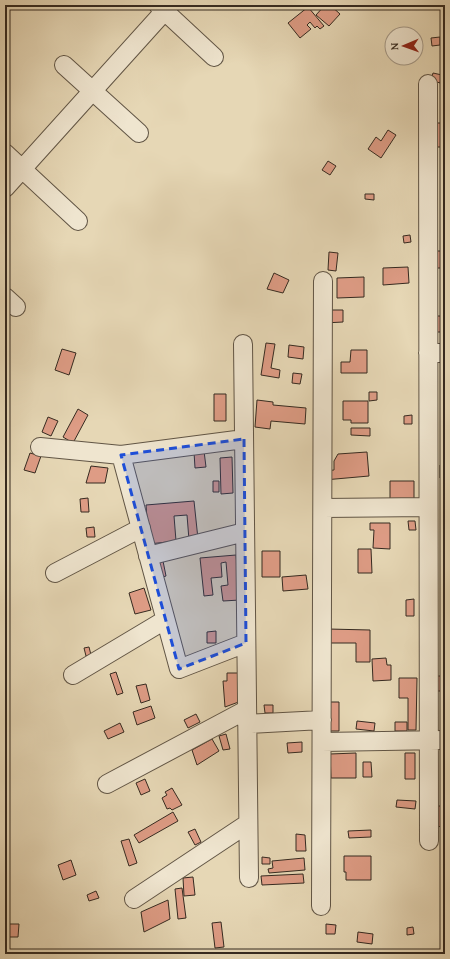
<svg xmlns="http://www.w3.org/2000/svg" width="450" height="959" font-family="'Gentium Book Plus',serif">
<rect width="100%" height="100%" fill="#e6d7b5"/>
<filter id="stains"><feTurbulence type="fractalNoise" baseFrequency=".005" numOctaves="4"/><feColorMatrix values="0 0 0 0 .2 0 0 0 0 .09 0 0 0 0 .02 0 0 0 .5 -.17"/></filter>
<radialGradient id="worn" r=".72"><stop offset=".6" stop-color="#630" stop-opacity="0"/><stop offset="1" stop-color="#630" stop-opacity=".3"/></radialGradient>
<!-- building -->
<path fill="#de9c85" stroke="#352a20" d="M325,5H330L340,14L329,26L316,15Z
M308,7L324,26L320,29L317,26L315,28L310,22L307,25L311,29L300,38L288,23Z
M440,37V45L432,46L431,38Z
M433,73L442,75L440,83L431,80Z
M429,123H445V147H430Z
M388,130L396,135L381,158L368,149L376,137L381,141Z
M328,161L336,166L330,175L322,170Z
M365,194H374V200L365,199Z
M410,235L411,242L404,243L403,236Z
M435,251H445V268H435Z
M329,252L338,253L336,271L328,270Z
M408,267L409,283L383,285V268Z
M274,273L289,280L283,293L267,289Z
M364,277V297L337,298V278Z
M324,310H343V322L324,323Z
M437,316H445V332H437Z
M266,343L275,344L271,368L280,370L279,378L261,375Z
M289,345L304,347L303,359L288,357Z
M62,349L76,353L69,375L55,370Z
M351,350H367V373H341V362H350Z
M293,373L302,374L300,384L292,383Z
M369,392H377V400L369,401Z
M214,394H226V421H214Z
M257,400L273,402V405L306,408L305,424L271,421L270,429L255,427Z
M343,401H368V423H351V420H343Z
M78,409L88,415L73,443L63,437Z
M412,415V424H404V416Z
M48,417L58,421L51,436L42,432Z
M351,428H370V436L351,435Z
M204,451L206,467L195,468L194,452Z
M367,452L369,476L324,480L323,471L334,470V461L338,454Z
M30,453L41,456L35,473L24,470Z
M232,457L233,493L221,494L220,458Z
M440,465H445V478H440Z
M91,466L108,468L105,483H86Z
M213,481H219V492H213Z
M390,481H414V500H390Z
M88,498L89,512H81L80,499Z
M194,501L198,539L189,540L187,515L174,516L176,541L149,544L146,505Z
M408,521H415L416,530H409Z
M370,523H390V549L373,548L374,530H370Z
M94,527L95,537H87L86,528Z
M358,549H371L372,573H358Z
M262,551H280V577H262Z
M236,555L240,600L223,601L221,586L228,585L226,562L221,563L222,577L211,578L213,595L204,596L200,558Z
M163,561L166,576L159,578L156,562Z
M306,575L308,589L283,591L282,577Z
M144,588L151,610L135,614L129,593Z
M414,599V616H406V600Z
M328,629L370,630V662H356V643H328Z
M216,631V643H207V632Z
M89,647L91,655L86,656L84,648Z
M386,658L387,665H391V680L373,681L372,659Z
M116,672L123,693L117,695L110,674Z
M227,673H243L244,700L225,707L223,681H227Z
M436,676H444V691H436Z
M399,678H417L416,730H408V698H399Z
M146,684L150,700L141,703L136,686Z
M330,702H339V731H328Z
M264,705H273V713H265Z
M151,706L155,718L137,725L133,712Z
M196,714L200,722L188,728L184,720Z
M357,721L375,723L374,731L356,729Z
M395,722H407V731H395Z
M120,723L124,732L108,739L104,731Z
M226,734L230,749L223,750L219,736Z
M212,739L219,751L197,765L192,750Z
M302,742V752L288,753L287,743Z
M356,753V778H331L330,754Z
M405,753H415V779H405Z
M363,762H371L372,777H363Z
M145,779L150,791L141,795L136,783Z
M172,788L182,805L172,810L170,808L167,809L162,798L167,795L165,792Z
M397,800L416,801L415,809L396,807Z
M435,806H445L444,827L434,826Z
M173,812L178,821L139,843L134,835Z
M195,829L201,842L195,845L188,832Z
M371,830V837L349,838L348,831Z
M296,834L305,835L306,851H296Z
M129,839L137,863L129,866L121,841Z
M344,856H371V880H346V872H344Z
M262,857L270,858V864H262Z
M304,858L305,870L269,873L268,869L273,868L272,861Z
M71,860L76,875L63,880L58,865Z
M303,874L304,883L262,885L261,876Z
M193,877L195,895L184,896L183,878Z
M182,888L186,918L178,919L175,889Z
M96,891L99,898L89,901L87,895Z
M168,900L170,919L144,932L141,912Z
M221,922L224,947L215,948L212,923Z
M6,924H19L18,937H6Z
M326,924L336,925L335,934H326Z
M413,927L414,934L407,935V928Z
M358,932L373,934L372,944L357,942Z
M154,952V954H124Z"/>
<g fill="none" stroke-linecap="round" stroke-linejoin="round">
<defs>
<path id="minor" d="M158,5L214,57
M64,65L139,133
M428,84L429,841
M5,153L78,221
M5,188L170,5
M5,297L16,307
M243,344L249,878
M428,353H445
M40,447L121,455L244,439
M121,455L179,669L246,643
M323,508L428,507
M148,556L245,532
M55,573L141,528
M73,675L165,620
M247,724L322,720
M322,742L445,740
M107,784L246,710
M134,899L247,824
M321,906L323,281"/>
</defs>
<!-- minor casing -->
<use href="#minor" stroke="#615545" stroke-width="20"/>
<!-- minor -->
<use href="#minor" stroke="#efe5cf" stroke-width="18"/>
</g>
<!-- marked area -->
<path fill="#1d4ed8" fill-opacity="0.2" stroke="#1d4ed8" stroke-width="3" stroke-dasharray="8 5" stroke-linejoin="round" d="M244,439L246,643L179,669L121,455Z"/>
<!-- margin -->
<rect width="450" height="959" fill="none" stroke="#e6d7b5" stroke-width="20"/>
<rect x="6" y="6" width="438" height="947" fill="none" stroke="#352a20" stroke-width="2"/>
<rect x="10" y="10" width="430" height="939" fill="none" stroke="#352a20"/>
<!-- north arrow -->
<g transform="translate(404 46) rotate(268)"><circle r="19" fill="#efe5cf" stroke="#a59a89"/>
<path d="M0-3L7 15L0 10L-7 15Z" fill="#8f2418"/>
<text y="-6" font-size="11" font-weight="bold" text-anchor="middle" fill="#352a20">N</text>
</g>
<rect width="100%" height="100%" filter="url(#stains)"/>
<rect width="100%" height="100%" fill="url(#worn)"/>
</svg>
